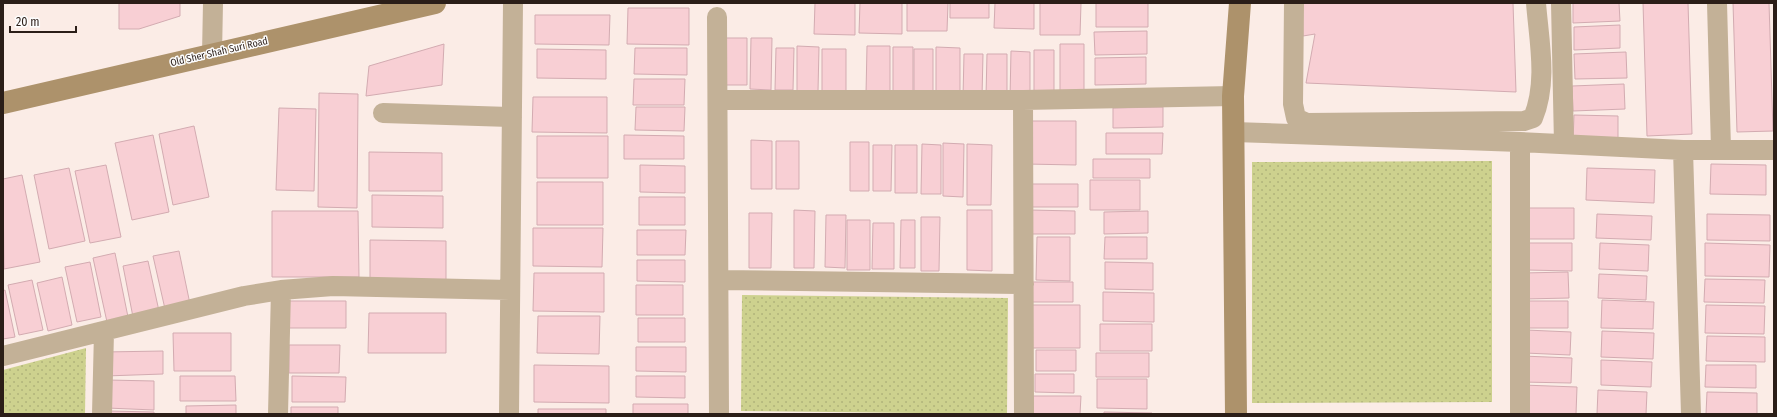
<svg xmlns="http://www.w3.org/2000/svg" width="1777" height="417" font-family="'Fira Sans Condensed',sans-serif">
<defs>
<pattern id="grass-dots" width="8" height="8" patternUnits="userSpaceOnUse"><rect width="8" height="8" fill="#cdd18e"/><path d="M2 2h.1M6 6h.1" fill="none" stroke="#b0b37a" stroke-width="1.8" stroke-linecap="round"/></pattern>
</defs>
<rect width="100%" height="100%" fill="#fbece6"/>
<!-- grass -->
<path fill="url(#grass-dots)" d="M1492,161V402L1252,403V162Z
M742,295L1008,298L1007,414L741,411Z
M86,348L85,414H3V370Z"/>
<!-- building -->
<path fill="#f8cfd4" stroke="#d3abb1" d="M119,3H180V16L139,29H119Z
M815,3H855V35L814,34Z
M860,3H902V34L859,33Z
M907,3H948L947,31H907Z
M950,3H989V18H950Z
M995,3H1034V29L994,28Z
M1040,3H1081L1080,35H1040Z
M1096,3H1148V27H1096Z
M1302,3H1513L1516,92L1306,83L1315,34L1303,36Z
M1573,3H1619L1620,21L1573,23Z
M1643,3H1688L1692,134L1647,136Z
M1733,3H1769L1773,131L1737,132Z
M628,8H689V45L627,44Z
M535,15H610L609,45L535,44Z
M1620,25V48L1574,50V27Z
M1147,31V54L1095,55L1094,32Z
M725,38H747V85H725Z
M751,38H772L771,90L750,89Z
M444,44L442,85L366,96L369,66Z
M1060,44H1084V93L1060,92Z
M797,46L819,47L818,91H797Z
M867,46H890V94H866Z
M893,47H913V93H893Z
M936,47L960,48V97H936Z
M635,48H687V75L634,74Z
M776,48H794L793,90H775Z
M537,49L606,50V79L537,78Z
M822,49H846V92L822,91Z
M914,49H933V97H914Z
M1034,50H1054V99H1034Z
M1011,51L1030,52V98H1010Z
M1626,52L1627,78L1575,79L1574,54Z
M964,54H983L982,97H963Z
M987,54H1007V96H986Z
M1146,57V84L1095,85V58Z
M634,79H685L684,105H633Z
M1624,84L1625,109L1573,111L1572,86Z
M319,93L358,94L357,208L318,207Z
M533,97H607V133L532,132Z
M636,107H685L684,131L635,130Z
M1163,107V127L1113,128V108Z
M279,108L316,109L314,191L276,190Z
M1574,115L1618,116V144L1573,142Z
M1026,121H1076V165L1026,164Z
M194,126L209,197L173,205L159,134Z
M1106,133H1163L1162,154H1106Z
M153,135L169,212L132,220L115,143Z
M624,135L684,136V159H624Z
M537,136H608V178H537Z
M751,140L772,141V189H751Z
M776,141H799V189H776Z
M850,142H869V191H850Z
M943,143L964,144L963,197L943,196Z
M922,144L941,145V194H921Z
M967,144L992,145L991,205H967Z
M873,145H892L891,191H873Z
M895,145H917V193H895Z
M369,152L442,153V191H369Z
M1093,159H1150V178H1093Z
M1711,164L1766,165V195L1710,194Z
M106,165L121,237L90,243L75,171Z
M640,165L685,166V193L640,192Z
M69,168L85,241L49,249L34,175Z
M1587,168L1655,170L1654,203L1586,200Z
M22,175L40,262L4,269L3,179Z
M1090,180H1140V210H1090Z
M537,182H603V225H537Z
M1030,184H1078V207H1029Z
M372,195L443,196V228L372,227Z
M639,197H685V225H639Z
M1526,208H1574V239H1526Z
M794,210L815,211L814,268H794Z
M967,210H992V271L967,270Z
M1030,210L1075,211V234H1029Z
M272,211H358L359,277H272Z
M1148,211V233L1104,234V212Z
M749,213H772L771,268H749Z
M1597,214L1652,216L1651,240L1596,238Z
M1707,214L1770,215V241L1707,240Z
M826,215H846L845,268L825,267Z
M921,217H940L939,271H921Z
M847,220H870V270H847Z
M901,220H915V268H900Z
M873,223H894V269H872Z
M533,228H603L602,267L533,266Z
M637,230H686L685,255H637Z
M1037,237H1070V281L1036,280Z
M1105,237H1147V259H1104Z
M370,240L446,241V283H370Z
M1528,243H1572V271L1527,270Z
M1600,243L1649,245L1648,271L1599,269Z
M1705,243L1770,245L1769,277L1705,276Z
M179,251L190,304L165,309L153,256Z
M115,253L128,317L107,322L93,258Z
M637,260H685V282L637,281Z
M148,261L159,311L133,317L123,266Z
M90,262L101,317L77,322L65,267Z
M1105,262L1153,263V290L1105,289Z
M1568,272L1569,298L1524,299L1523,273Z
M534,273H604V312L533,311Z
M1599,274L1647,276L1646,300L1598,298Z
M62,277L72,325L48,331L37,283Z
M1705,279L1765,280L1764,303L1704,302Z
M32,280L43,330L19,335L8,285Z
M1032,282H1073V302H1032Z
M636,285H683V315H636Z
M5,290L15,337L3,339V291Z
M1103,292L1154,293V322L1103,321Z
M1602,300L1654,302L1653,329L1601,328Z
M287,301H346V328H286Z
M1529,301H1568V328H1529Z
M1032,305H1080V348H1032Z
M1706,305L1765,306L1764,334L1705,333Z
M369,313H446V353H368Z
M538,316H600L599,354L537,353Z
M638,318H685V342H638Z
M1100,324H1152V351H1100Z
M1526,330L1571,332L1570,355L1525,353Z
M1602,331L1654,333L1653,359L1601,357Z
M173,333H231V371H174Z
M1707,336L1765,337V362L1706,361Z
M289,345H340L339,373H289Z
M636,347H686V372L636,371Z
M1036,350H1076V371H1036Z
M163,351V374L105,376L104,352Z
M1096,353H1149V377H1096Z
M1522,356L1572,358L1571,383L1521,382Z
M1601,360L1652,362L1651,387L1601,385Z
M534,365L609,366V403L534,402Z
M1706,365H1756V388L1705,387Z
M1035,374H1074V393L1035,392Z
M180,376H235L236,401H180Z
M292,376L346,377L345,402H292Z
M636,376H685V398L636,397Z
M1097,379H1147V409L1097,408Z
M108,380L154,381V410L107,408Z
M1522,385L1577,387L1576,414H1521Z
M1598,390L1647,392L1646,414H1597Z
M1707,392L1757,393V414H1706Z
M1033,396H1081L1080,414H1033Z
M633,404H688V414H633Z
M236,405V414H186V406Z
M291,407H338V414H291Z
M538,409H606V414H538Z
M109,411L154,412V414H109Z
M1104,412L1152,413V414H1104Z"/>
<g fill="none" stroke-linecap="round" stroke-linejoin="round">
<!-- street -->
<path stroke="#c3b197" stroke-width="20" d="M1294,3L1293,104L1296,118L1307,123L1524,121L1533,118C1548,82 1539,41 1536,3
M1561,3L1564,144
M1717,3L1721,149
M717,17L719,414
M212,54L213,3
M718,100H1023L1233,96
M1023,100L1024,414
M383,113L512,117
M1234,132L1520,142L1683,150H1774
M1520,142V414
M1683,150L1691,414
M719,280L1024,284
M3,356L244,296L281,290L333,286L510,290
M102,414L104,332
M278,414L281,290
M509,414L513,3"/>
<!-- secondary -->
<path stroke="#ad926b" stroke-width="22" d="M3,103L435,3
M1236,414L1233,96L1240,3"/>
</g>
<g text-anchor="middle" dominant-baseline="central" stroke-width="3" stroke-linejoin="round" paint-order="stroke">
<!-- street labels -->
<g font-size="10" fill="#2b1e18" stroke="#fdfdfd">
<text transform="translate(219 52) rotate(-13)">Old Sher Shah Suri Road</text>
</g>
</g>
<!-- border -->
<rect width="1777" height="417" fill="none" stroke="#2b1e18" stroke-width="8"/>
<!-- scale -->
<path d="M10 26v6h66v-6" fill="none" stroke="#2b1e18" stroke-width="2"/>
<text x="16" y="26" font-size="12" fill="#2b1e18" stroke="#fdfdfd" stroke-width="3" paint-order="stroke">20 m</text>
</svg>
